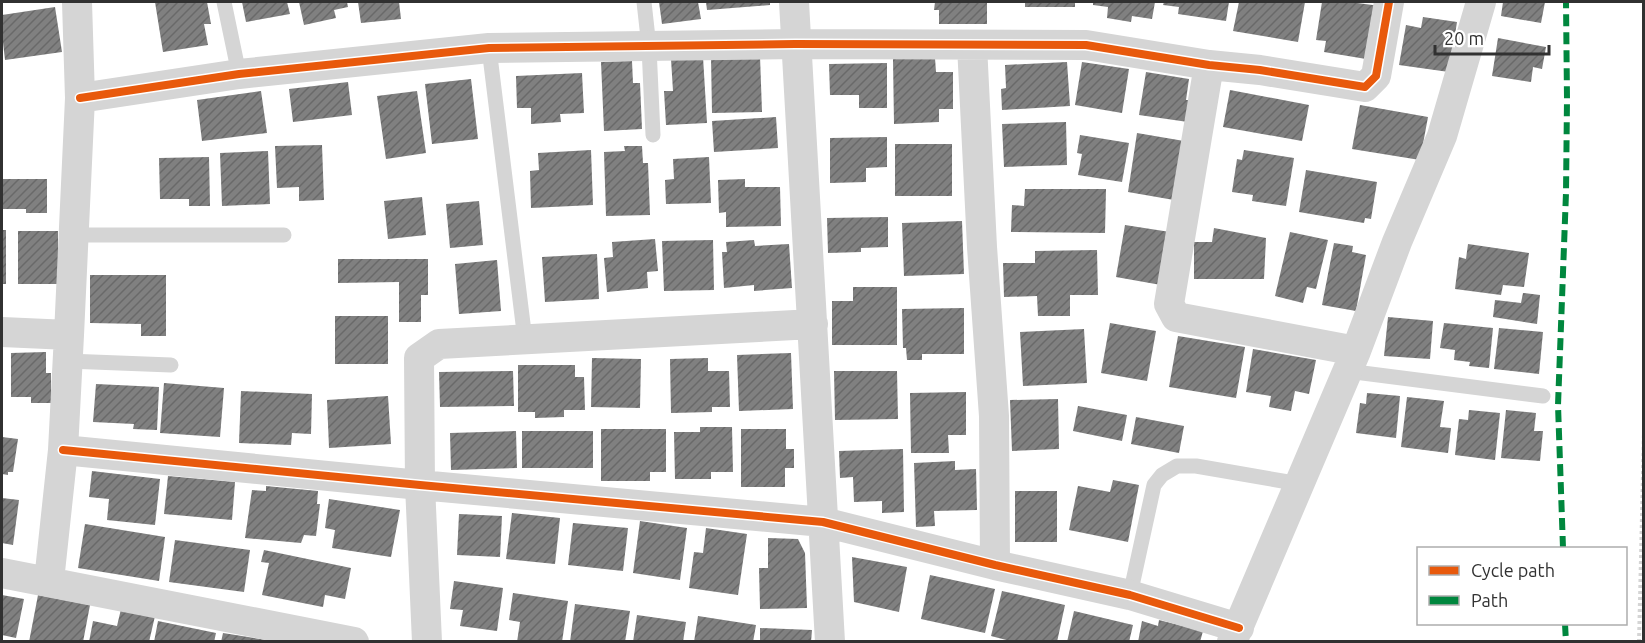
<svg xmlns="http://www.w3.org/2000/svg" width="1645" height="643" font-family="Ubuntu,sans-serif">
<defs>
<pattern id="building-hatch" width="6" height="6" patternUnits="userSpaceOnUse" patternTransform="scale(1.5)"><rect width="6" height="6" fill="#808080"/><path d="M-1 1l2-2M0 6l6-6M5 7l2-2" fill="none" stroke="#696969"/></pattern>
</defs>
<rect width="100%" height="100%" fill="#fff"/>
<!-- building -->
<path fill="url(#building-hatch)" d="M155,2H207L211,24H204L208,45L163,52Z
M242,2H287L290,14L246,22Z
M299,2H347L348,7L334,10L336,18L304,25Z
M358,2H399L401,19L361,23Z
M659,2H698L701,19L662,24Z
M706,2H770V5L707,10Z
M935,2H987V24H939V10H934Z
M1025,2H1075V7H1025Z
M1093,2H1155L1152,19L1132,16L1131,22L1107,18L1108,7L1093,5Z
M1164,2H1229L1226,21L1178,14L1179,7L1163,5Z
M1239,2H1305L1298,42L1233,31Z
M1322,2H1350L1380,6L1372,60L1324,52L1326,41L1316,40Z
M1503,2H1545L1541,23L1501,16Z
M55,7L62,52L5,60L2,34V15Z
M1423,17L1457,22L1449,72L1399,65L1406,25L1421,28Z
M1498,38L1546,47L1542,69L1533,67L1531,82L1492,76Z
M760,56L762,112L712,113L711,57Z
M703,57L707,123L666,125L664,91H673L671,59Z
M935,58L936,72H953V109H939V122L894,124L893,59Z
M632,61L633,83H640L642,129L604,131L601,62Z
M1067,62L1070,106L1002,110L1001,89L1006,88L1005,65Z
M1082,62L1129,69L1122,113L1075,105Z
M887,63V108H859V95H830L829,64Z
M1146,72L1189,79L1186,100H1191L1188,122L1139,115Z
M582,73L584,113L560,114L561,122L531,124V108H517L516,76Z
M471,79L478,139L432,144L425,84Z
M348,82L352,115L293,122L289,89Z
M1230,90L1309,105L1302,141L1223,127Z
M261,91L267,133L202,141L197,100Z
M417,91L426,153L386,159L377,96Z
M1360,105L1428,117L1420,160L1352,149Z
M776,117L778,148L714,152L712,121Z
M1066,122L1067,165L1004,167L1002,124Z
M1137,133L1184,141L1174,200L1128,192Z
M1080,135L1129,143L1122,182L1078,175L1082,154L1077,153Z
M887,137V167L866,168V182L830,183V138Z
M895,144H952V196H895Z
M322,145L324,200L299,201V187L277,188L275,146Z
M624,146H642L643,163H648L650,215L606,216L604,152L625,151Z
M591,150L593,205L531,208L530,171L539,170L538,153Z
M1244,150L1294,158L1286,206L1252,201L1253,195L1232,192L1237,159L1242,160Z
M268,151L270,204L222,206L220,153Z
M209,157L210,206H189V199H160L159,158Z
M709,157L711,203L666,204L665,180L674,179L673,159Z
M1306,170L1377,182L1371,219L1365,218L1364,223L1299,212Z
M2,179H47V213H26V209H2Z
M745,179V187H780L781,226L726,227V212L719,213L718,180Z
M1025,189H1106L1105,233L1011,232L1012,205L1024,206Z
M422,197L426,235L388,239L384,201Z
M479,201L483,245L450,248L446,204Z
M888,217V247L861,248V252L828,253L827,218Z
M962,221L964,274L904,276L902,223Z
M1125,225L1170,232L1161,285L1116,277Z
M1214,228L1266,238L1264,279H1194V242H1212Z
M2,230H6V284H2Z
M18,231H58V284H18Z
M1290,232L1328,240L1316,289L1307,287L1303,303L1275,296Z
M655,239L658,271L647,272L648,288L607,292L604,258L613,257L612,242Z
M713,240L714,290L664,291L662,241Z
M754,240L755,246L789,244L792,288L754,291V285L724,288L722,252H727L726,242Z
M1334,243L1353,246L1352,252L1366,255L1356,311L1322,305Z
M1468,244L1529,253L1524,287L1503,285L1501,295L1455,289L1459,257L1466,259Z
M1097,250L1098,295H1070V316H1038L1037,296L1004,297L1003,263H1035V251Z
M597,254L599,299L545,302L542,257Z
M338,259H428V295H421V322H399V282L338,283Z
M497,260L501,311L459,314L455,264Z
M90,275H166V336H141V324L90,323Z
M853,287H897V345H832V301H853Z
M1523,293L1540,295L1537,324L1493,317L1495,300L1521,303Z
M964,308V354H922V360H907L906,348H903L902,309Z
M335,316H388V364H335Z
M1388,317L1433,321L1430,359L1384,356Z
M1110,323L1156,331L1147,381L1101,373Z
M1444,323L1493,328L1489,368L1469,366L1470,362L1454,360L1455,350L1440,348Z
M1499,328L1543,332L1539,374L1494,369Z
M1084,329L1087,383L1023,386L1020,332Z
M1178,336L1245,347L1236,398L1169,387Z
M1253,349L1316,360L1309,394L1295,391L1291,411L1269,407L1271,396L1246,392Z
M46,352V373H51V403H31V397H11V353Z
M791,353L793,409L739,411L737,355Z
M592,358L641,359L640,408L591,407Z
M708,358V371H729L730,407H712V412L671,413L670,359Z
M518,365H575V377H584L585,410H564V417L535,418V412H518Z
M513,371L514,406L440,407L439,372Z
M834,371H897L898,419L835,420Z
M164,383L224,388L220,437L160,433Z
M96,384L159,387L157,430L133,429L134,424L93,422Z
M241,391L312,394L311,434L292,433L291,445L239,443Z
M966,392V435H948L949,453H911L910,393Z
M1367,393L1400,396L1396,438L1356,433L1360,403L1366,404Z
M388,396L391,444L329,448L327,400Z
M1407,397L1444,401L1440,427L1451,428L1448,453L1401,447Z
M1058,399L1059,449L1012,451L1010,400Z
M1078,406L1127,415L1122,441L1073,431Z
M1469,410L1500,413L1495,460L1455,455L1459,419L1468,420Z
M1506,410L1536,413L1534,431H1543L1540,461L1501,458Z
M1136,417L1184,426L1179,453L1131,444Z
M700,427H732L733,472H711V479H675L674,432H700Z
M601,429H666V472H650V481H601Z
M741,429H786V449H794V468H785V487H741Z
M516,431L517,468L451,470L450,433Z
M522,431H593V468H522Z
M2,437L18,439L13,472H8V475L2,474Z
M903,449L904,512L882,513V501L854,502L853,477L840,478L839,451Z
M955,461V470L976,469L977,510L934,511L935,526L916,527L914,463Z
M92,471L160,479L155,525L107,520L109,499L89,497Z
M168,476L235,482L232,520L164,514Z
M1113,480L1139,485L1128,542L1069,530L1078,486L1110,492Z
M266,486L318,491L317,504H320L316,536L304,535L301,543L245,538L252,490L266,491Z
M1015,491H1057V542H1015Z
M2,498L19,500L13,545L2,543Z
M329,499L400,510L391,557L332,548L335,530L325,528Z
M512,513L560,518L555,564L506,559Z
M459,514L502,516L500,557L457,555Z
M640,521L687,528L680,580L633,573Z
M573,523L628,528L623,571L568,565Z
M85,524L165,537L159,581L78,568Z
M706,528L747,534L738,595L689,588L694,552L703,553Z
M768,538L798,539L805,553L807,608L760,609L759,568H768Z
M175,540L250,550L244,592L169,582Z
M264,550L351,568L345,599L325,595L323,607L262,595L269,563L261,562Z
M852,557L907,567L899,612L854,602Z
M930,575L995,589L985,633L921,619Z
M454,581L503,588L497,631L460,626L463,610L450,609Z
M1002,591L1065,605L1057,642H1014L991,636Z
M513,593L568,601L562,642H517L520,622L509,620Z
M2,595L24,599L16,638L2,635Z
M38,595L90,605L83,642H29Z
M575,604L630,611L625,642H570Z
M121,609L155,616L149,642H89L93,621L117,626Z
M1074,611L1133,625L1129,642H1067Z
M637,615L686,622L683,642H633Z
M698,616L756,625L753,642H694Z
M1159,620L1203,631L1200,642H1138L1142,621L1158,626Z
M158,621L216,633L214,642H154Z
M760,628L812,630L811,642H760Z
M223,633L266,640V642H221Z"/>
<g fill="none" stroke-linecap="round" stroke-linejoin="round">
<!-- path -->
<path stroke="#d5d5d5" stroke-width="4" stroke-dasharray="3 3" stroke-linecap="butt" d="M1639,642L1644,432"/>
<!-- service -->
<path stroke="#d5d5d5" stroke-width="15" d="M224,2L239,74
M644,2L649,47L653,135
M489,48L525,340
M73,235H284
M67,361L171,365
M1347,371L1543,396
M1130,595L1154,485L1162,475L1177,466H1196L1300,484"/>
<!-- minor -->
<path stroke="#d5d5d5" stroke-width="30" d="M794,2L830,642
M972,45L982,247L994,416L995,565
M1209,65L1169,304L1176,317L1356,351
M80,98L239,74L489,48L795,44L1086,45L1209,65L1260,70L1365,87L1376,76L1389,2
M2,332L69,335
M63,450L420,485L823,522L995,565L1130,595L1239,628
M2,573L354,642
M49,581L63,450L69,335L80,98L77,2
M427,642L420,485L419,358L439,344L813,324
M1232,642L1356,351L1397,242L1442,136L1481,2"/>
<!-- quiet -->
<path stroke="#00873e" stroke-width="6" stroke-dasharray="12 6" stroke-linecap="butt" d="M1563,548L1558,405L1566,193L1567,99L1566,2
M1565,624L1566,642"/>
<defs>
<path id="cycleway" d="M80,98L239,74L489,48L795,44L1086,45L1209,65L1260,70L1365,87L1376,76L1389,2
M63,450L420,485L823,522L995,565L1130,595L1239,628"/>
</defs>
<!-- cycleway casing -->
<use href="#cycleway" stroke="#fff" stroke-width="11"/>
<!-- cycleway -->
<use href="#cycleway" stroke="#e8590c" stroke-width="8"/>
</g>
<!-- border -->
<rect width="1645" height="643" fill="none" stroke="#313131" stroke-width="6"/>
<!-- legend -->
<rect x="1417" y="547" width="210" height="78" fill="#ffffff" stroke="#adadad" stroke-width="1.5"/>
<rect x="1429" y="566" width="30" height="9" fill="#e8590c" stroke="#adadad" stroke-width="1.5"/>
<text x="1471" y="577" font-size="18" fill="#313131">Cycle path</text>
<rect x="1429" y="596" width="30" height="9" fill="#00873e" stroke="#adadad" stroke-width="1.5"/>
<text x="1471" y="607" font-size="18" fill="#313131">Path</text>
<!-- scale -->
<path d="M1435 45v9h114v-9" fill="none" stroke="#313131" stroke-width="3"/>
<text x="1444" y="45" font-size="18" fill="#313131" stroke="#ffffff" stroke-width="4.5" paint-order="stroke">20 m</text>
</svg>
